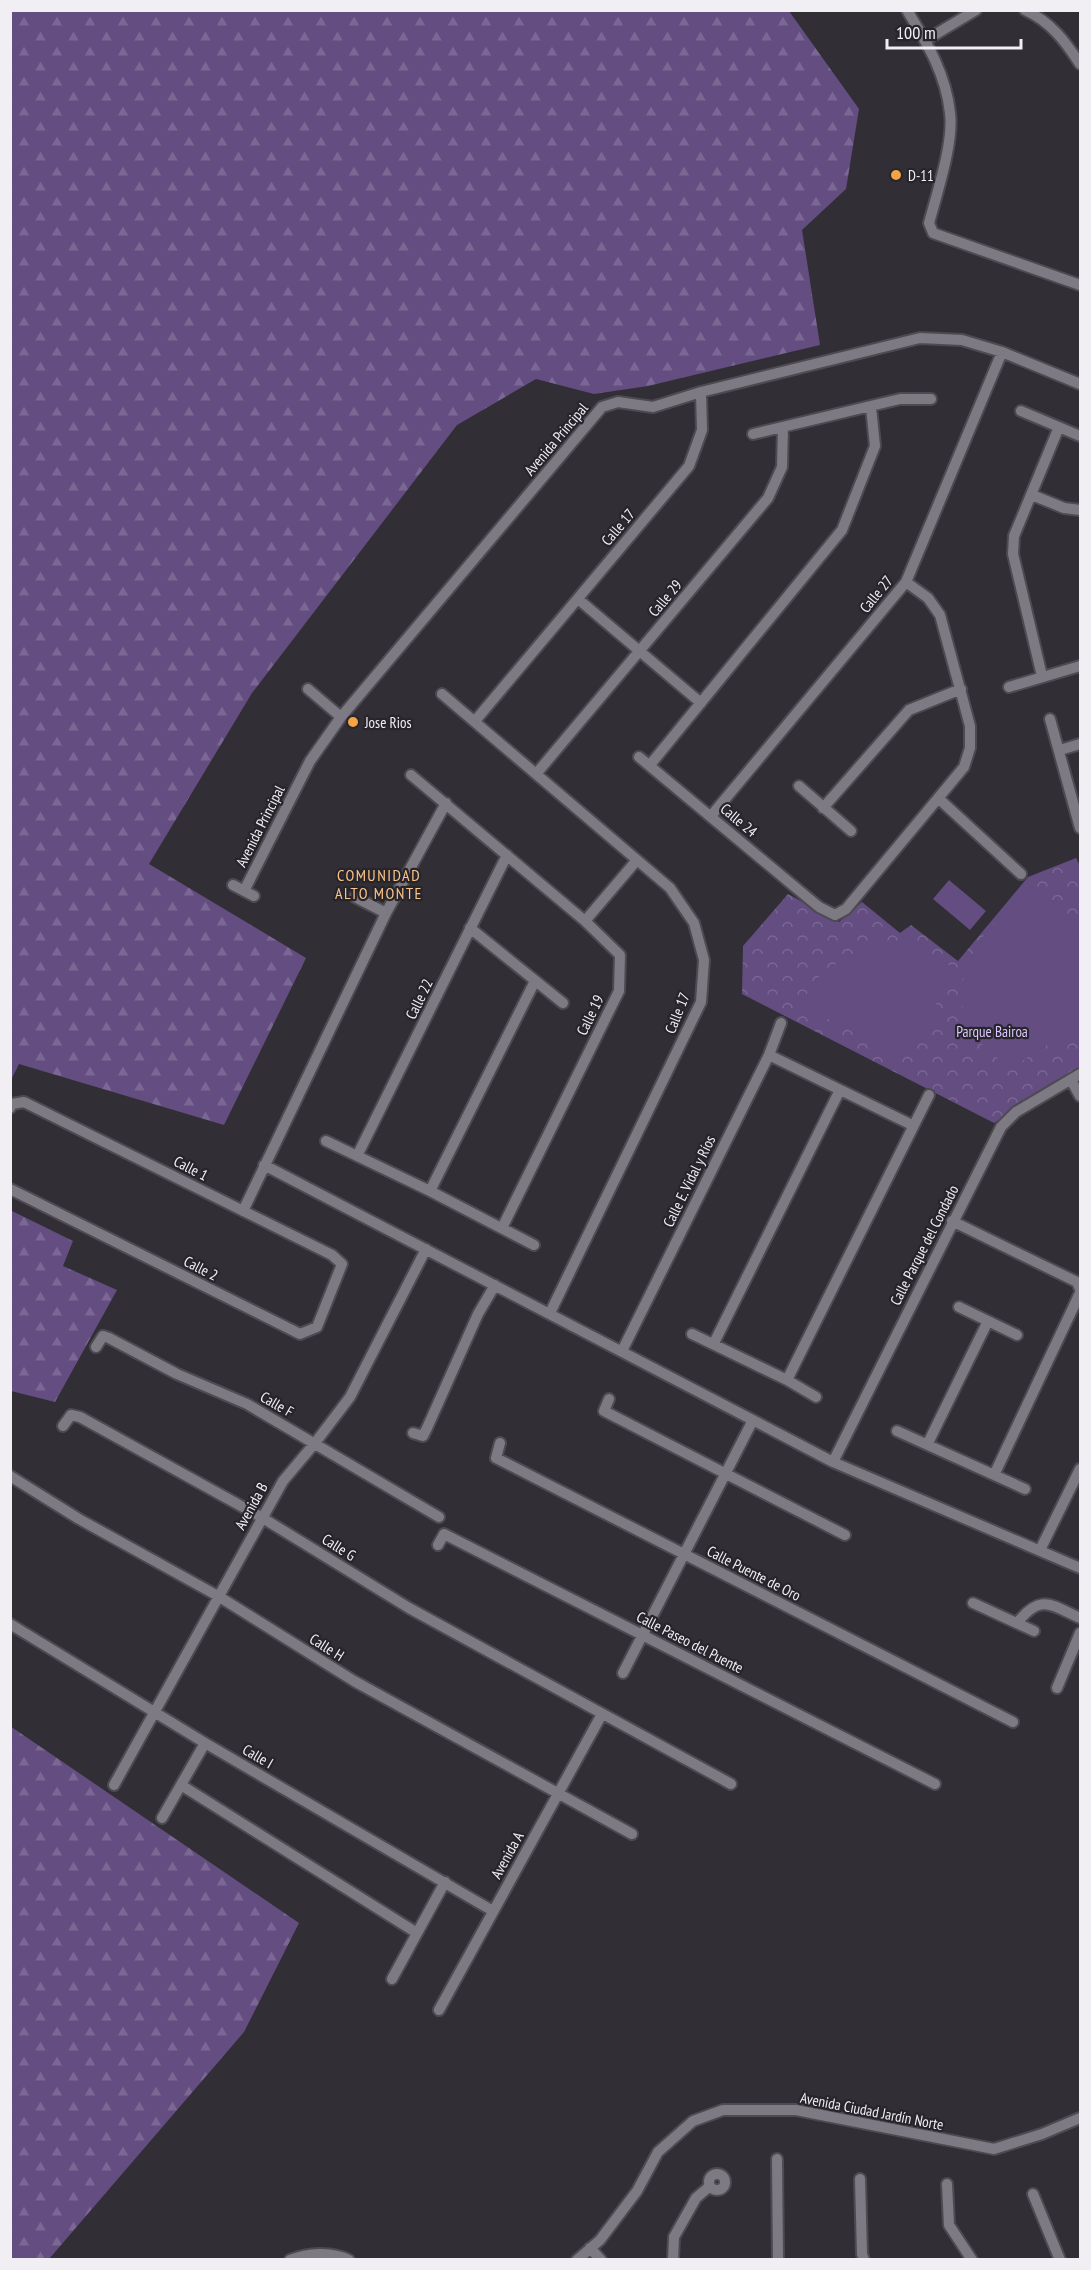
<svg xmlns="http://www.w3.org/2000/svg" width="1091" height="2270" font-family="'PT Sans Narrow',sans-serif">
<defs>
<pattern id="forest-firs" width="22" height="20" patternUnits="userSpaceOnUse" patternTransform="scale(1.5)"><rect width="22" height="20" fill="#634d81"/><path d="M5 1l3.5 6h-7zM16 11l3.5 6h-7z" fill="#7a6793"/></pattern>
<pattern id="park-crowns" width="20" height="18" patternUnits="userSpaceOnUse" patternTransform="scale(1.5)"><rect width="20" height="18" fill="#634d81"/><path d="M2 6a3 3 0 1 1 6 0M12 15a3 3 0 1 1 6 0" fill="none" stroke="#7a6793"/></pattern>
</defs>
<rect width="100%" height="100%" fill="#312e36"/>
<!-- forest -->
<path fill="url(#forest-firs)" d="M11,10L789,11L859,109L846,189L802,230L820,345L648,386L594,394L536,379L457,425L252,693L149,864L306,958L224,1125L19,1064L11,1080Z
M10,1210L73,1241L63,1266L117,1290L55,1402L11,1391Z
M10,1726L299,1923L244,2032L49,2259H11Z"/>
<!-- park -->
<path fill="url(#park-crowns)" d="M1076,858L1080,866V1068L994,1123L742,994L743,946L788,894L839,922L862,902L900,933L911,925L958,961L1028,877Z"/>
<!-- pitch -->
<path fill="#634d81" d="M949,880L986,911L970,930L933,899Z
M1027,884L1070,916L1080,936V1023L1010,1069L981,1043L963,1010V980L976,945Z
M887,944L927,952L954,968L915,1046L898,1055L800,1004L822,972L854,954Z"/>
<g fill="none" stroke-linecap="round" stroke-linejoin="round">
<defs>
<path id="street" d="M907,10C927,43 946,74 950,113C954,142 937,193 929,223L933,233L1080,285
M1025,10C1051,22 1065,41 1080,64
M926,40L976,10
M1021,411L1080,436
M753,434L900,399H931
M1032,495L1064,508L1080,510
M578,599L701,703
M1042,676L1013,554L1014,536L1059,427
M1009,687L1080,666
M308,689L341,717
M442,694L670,888L694,923L704,960L701,1002L550,1313
M1050,719L1080,828
M475,721L689,466L702,430L701,392
M1060,750L1080,744
M639,757L819,907L835,915L846,909L964,767L970,748V726L940,615L928,598L906,582
M650,765L842,530L875,446L871,407
M536,774L768,498L782,467L783,427
M411,775L585,921L620,955L619,991L502,1228
M799,786L851,831
M938,798L1021,874
M823,808L909,710L961,689
M711,816L906,582L1002,352
M233,885L254,896
M244,891L310,761L341,717L602,407L618,402L653,407L701,392L920,338L962,340L1002,352L1080,384
M355,897L386,913
M585,921L637,860
M470,928L563,1003
M769,1055L912,1125
M1071,1080L1080,1096
M10,1108L12,1104L24,1102L332,1255L342,1264L317,1327L300,1334L10,1189
M326,1141L430,1191L534,1245
M357,1156L507,855
M264,1165L833,1462L1080,1568
M430,1191L535,981
M243,1211L386,913L446,803
M952,1221L1077,1282L1080,1289
M959,1307L1017,1335
M692,1334L787,1380L816,1397
M714,1343L840,1090
M96,1347L103,1336L109,1338L177,1374L247,1404L439,1517
M622,1351L769,1055L781,1023
M787,1380L929,1095
M609,1399L604,1411L845,1535
M63,1426L71,1415L80,1417L261,1517L409,1608L731,1784
M897,1431L1025,1489
M413,1433L423,1436L427,1428L478,1314L495,1285
M500,1443L496,1458L1013,1722
M928,1443L988,1321
M833,1462L1001,1127L1016,1112L1080,1074
M995,1473L1080,1293
M10,1476L79,1519L218,1596L354,1681L632,1834
M438,1545L444,1534L935,1784
M1040,1550L1080,1469
M973,1603L1034,1631
M1017,1623C1041,1593 1051,1605 1080,1618
M10,1624L205,1743L493,1911
M623,1673L753,1420
M1057,1688L1080,1633
M114,1785L283,1481L315,1443L350,1397L426,1249
M181,1785L417,1933
M162,1818L205,1743
M392,1979L445,1882
M439,2010L602,1714
M777,2159L778,2260
M709 2182a8 8 0 1 1 16 0a8 8 0 1 1-16 0Z
M860,2179L862,2254L864,2260
M947,2184L949,2225L972,2260
M1033,2194L1060,2260
M590,2248L601,2260
M290,2260C308,2253 331,2251 349,2260
M577,2260L600,2240L637,2191L658,2152L693,2121L723,2110H796L994,2149L1042,2134L1080,2118
M673,2260L674,2237L696,2198L710,2186"/>
</defs>
<!-- street casing -->
<use href="#street" stroke="#4d4b51" stroke-width="14"/>
<!-- street -->
<use href="#street" stroke="#7d7a83" stroke-width="10"/>
</g>
<!-- markers -->
<g fill="#f4a444" stroke="#27252c" stroke-width="2">
<circle cx="896" cy="175" r="6"/>
<circle cx="353" cy="722" r="6"/>
</g>
<g text-anchor="middle" dominant-baseline="central" stroke-width="4.5" stroke-linejoin="round" paint-order="stroke">
<!-- poi labels -->
<g font-size="15" fill="#f1eff4" stroke="#27252c" text-anchor="start">
<text x="908" y="175">D-11</text>
<text x="365" y="722">Jose Rios</text>
</g>
<!-- street labels -->
<g font-size="15" fill="#f1eff4" stroke="#27252c">
<text transform="translate(556 439) rotate(-50)">Avenida Principal</text>
<text transform="translate(618 527) rotate(-50)">Calle 17</text>
<text transform="translate(876 594) rotate(-51)">Calle 27</text>
<text transform="translate(665 598) rotate(-50)">Calle 29</text>
<text transform="translate(739 820) rotate(40)">Calle 24</text>
<text transform="translate(260 826) rotate(-63)">Avenida Principal</text>
<text transform="translate(419 999) rotate(-64)">Calle 22</text>
<text transform="translate(677 1013) rotate(-68)">Calle 17</text>
<text transform="translate(590 1015) rotate(-64)">Calle 19</text>
<text transform="translate(191 1168) rotate(27)">Calle 1</text>
<text transform="translate(689 1181) rotate(-64)">Calle E. Vidal y Ríos</text>
<text transform="translate(924 1245) rotate(-63)">Calle Parque del Condado</text>
<text transform="translate(201 1268) rotate(27)">Calle 2</text>
<text transform="translate(277 1404) rotate(30)">Calle F</text>
<text transform="translate(251 1506) rotate(-61)">Avenida B</text>
<text transform="translate(339 1547) rotate(32)">Calle G</text>
<text transform="translate(754 1573) rotate(27)">Calle Puente de Oro</text>
<text transform="translate(690 1642) rotate(27)">Calle Paseo del Puente</text>
<text transform="translate(327 1647) rotate(32)">Calle H</text>
<text transform="translate(258 1756) rotate(30)">Calle I</text>
<text transform="translate(507 1855) rotate(-61)">Avenida A</text>
<text transform="translate(872 2111) rotate(11)">Avenida Ciudad Jardín Norte</text>
</g>
<!-- park labels -->
<g font-size="15" fill="#dcc6fd" stroke="#27252c">
<text x="992" y="1031">Parque Bairoa</text>
</g>
<!-- neighbourhood labels -->
<g font-size="16" letter-spacing="1.5" fill="#fcc488" stroke="#27252c">
<text x="379" y="875">COMUNIDAD<tspan x="379" dy="18">ALTO MONTE</tspan></text>
</g>
</g>
<!-- border -->
<rect width="1091" height="2270" fill="none" stroke="#f1eff4" stroke-width="24"/>
<!-- scale -->
<path d="M887 39v9h134v-9" fill="none" stroke="#f1eff4" stroke-width="3"/>
<text x="896" y="39" font-size="18" fill="#f1eff4" stroke="#27252c" stroke-width="4.5" paint-order="stroke">100 m</text>
</svg>
